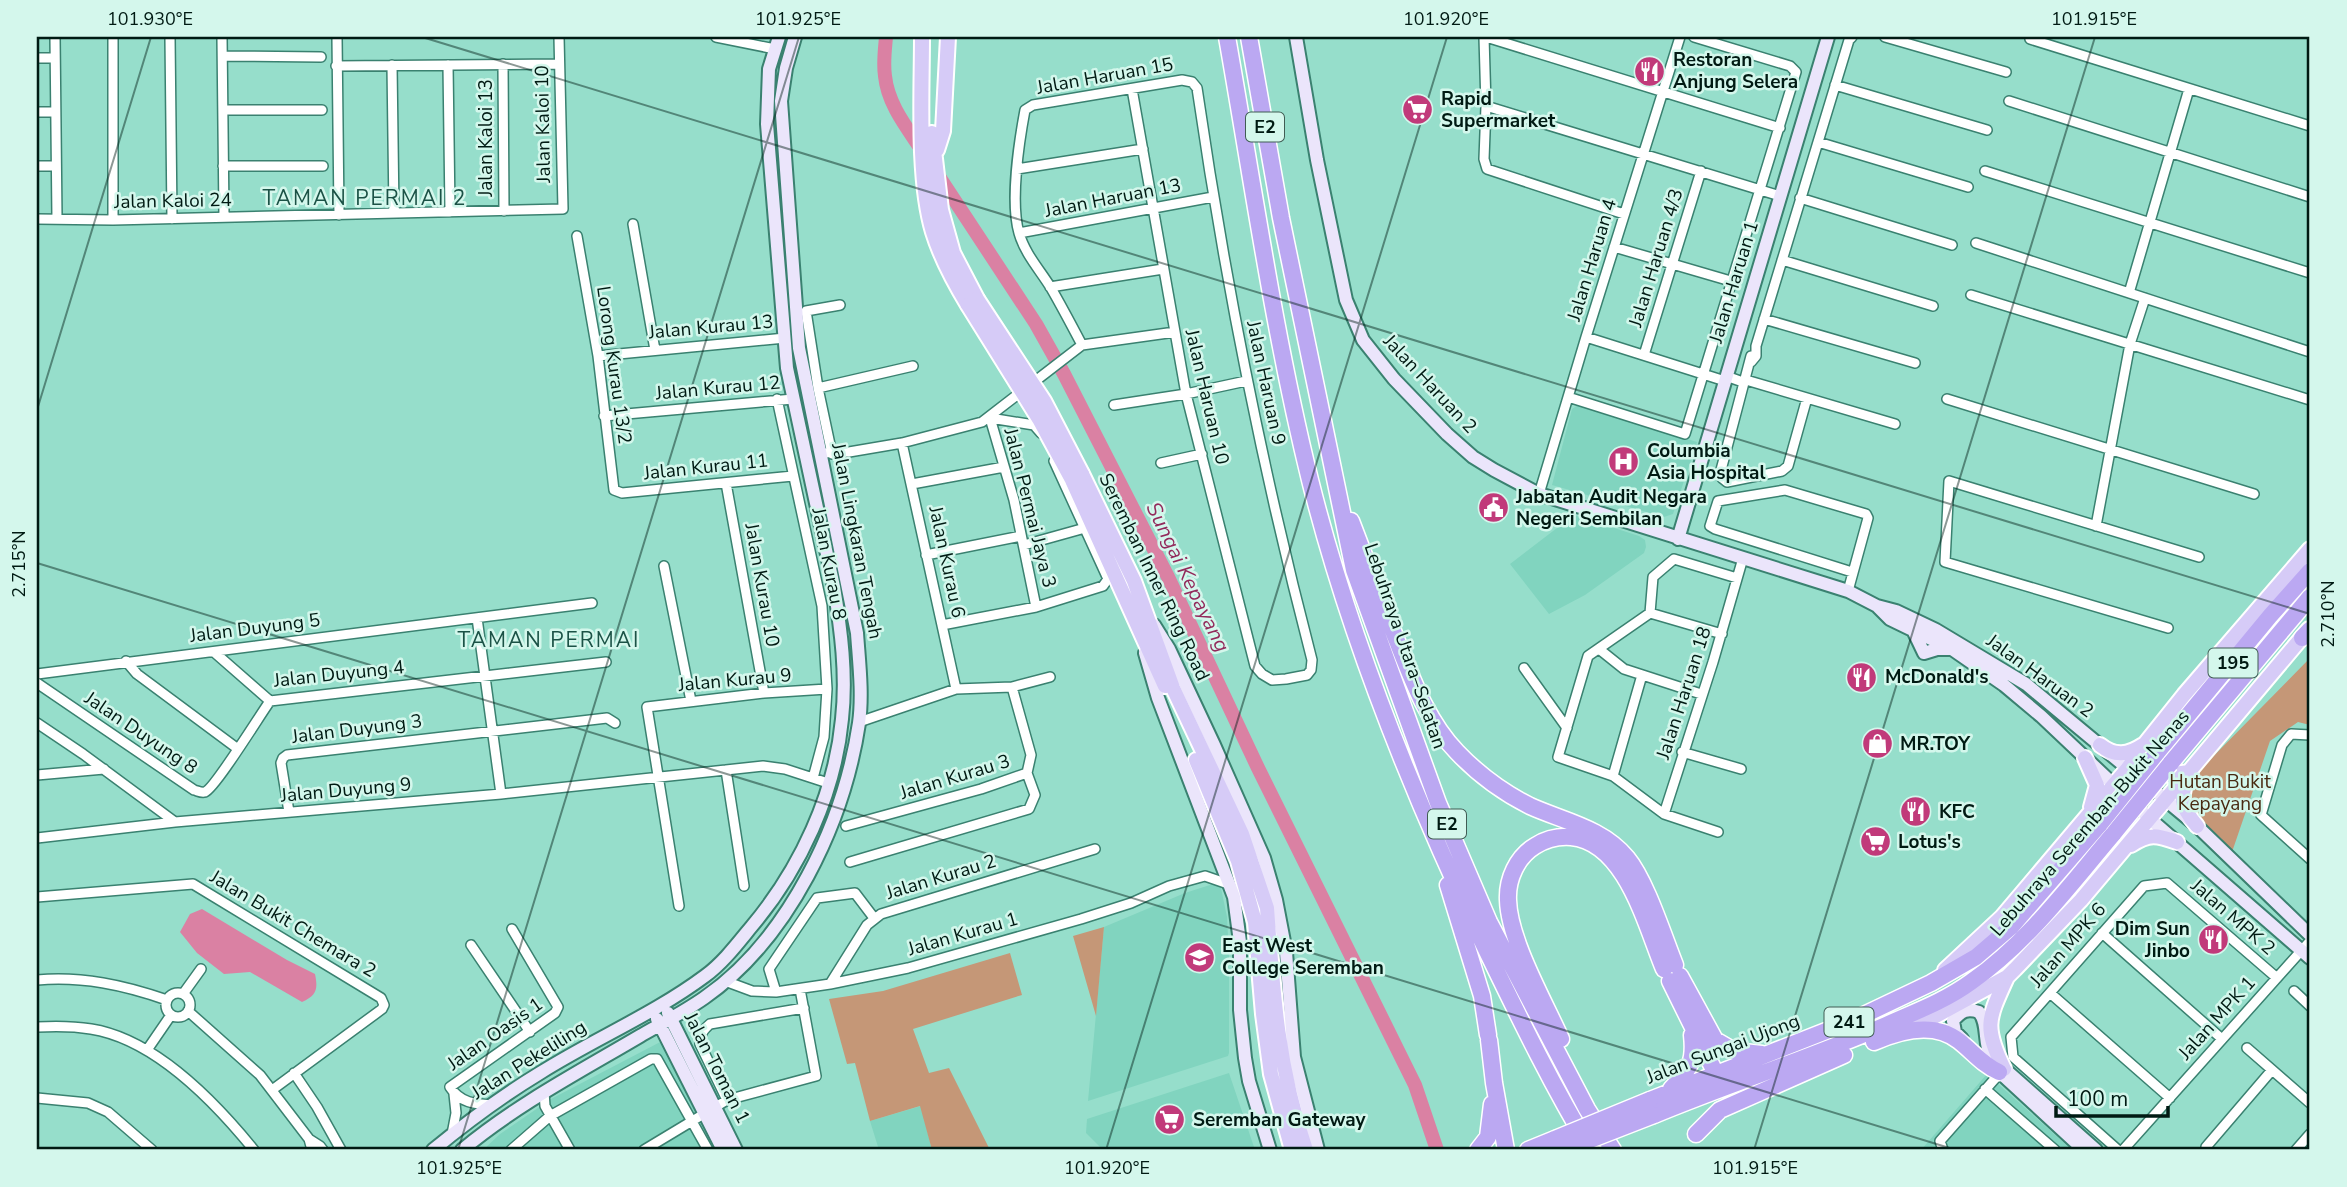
<svg xmlns="http://www.w3.org/2000/svg" width="2347" height="1187" font-family="'Nunito Sans',sans-serif">
<rect width="100%" height="100%" fill="#96decb"/>
<!-- built -->
<path fill="#81d4bf" d="M1578,405L1697,442L1673,514L1664,517L1552,485L1572,409Z
M1574,515L1639,536L1645,540L1646,547L1644,553L1585,595L1549,614L1510,564Z
M1213,884L1221,888L1227,917L1229,956V1053L1228,1056L1088,1101L1104,927L1185,893Z
M664,1040L721,1150H483L500,1134L551,1099Z
M1229,1073L1255,1150H1103L1086,1133L1087,1119Z
M1987,1074L2072,1150H1921Z
M921,1106L932,1150H879L870,1121Z"/>
<!-- green -->
<path fill="#c59777" d="M2310,658V725L2298,722L2270,741L2232,852L2195,815L2187,795L2193,777Z
M1104,927L1096,1016L1073,936Z
M1010,953L1022,995L913,1029L929,1073L949,1068L990,1150H932L920,1106L870,1121L855,1063L847,1064L829,999L883,991Z"/>
<!-- water -->
<path fill="#da81a3" d="M202,909L287,960L315,974C318,989 317,995 302,1002L250,972L224,974L197,953L180,932L190,914Z"/>
<g fill="none" stroke-linecap="round" stroke-linejoin="round">
<!-- river -->
<path stroke="#da81a3" stroke-width="14" d="M886,37C885,49 883,63 885,76C888,106 909,130 925,155
M936,172L1036,324L1064,374L1168,577L1258,768L1415,1085L1437,1150"/>
<defs>
<path id="street" d="M55,37L57,219
M113,37V220
M170,37L172,219
M222,37L224,217
M337,37L339,215
M716,37L775,49
M1484,37L1486,106L1484,159L1487,169L1624,214
M1486,37L1780,128
M1885,37L2006,72
M2030,39L2310,126
M223,56L321,57
M37,58H55
M503,64L504,211
M392,65L394,213
M448,65L450,212
M336,66L559,64
M1835,85L1987,130
M2009,101L2310,197
M1486,106L1780,196
M224,110H322
M37,112H55
M1818,142L1968,187
M37,166H55
M223,166H323
M1017,169L1143,149
M1985,171L2310,273
M1800,198L1952,245
M37,219L113,220L563,209L559,37
M633,224L655,350
M1019,233L1213,197
M577,236L598,356L614,490L622,493L793,476
M1976,243L2310,352
M1614,247L1734,282
M1782,260L1933,306
M1050,287L1163,269
M2129,293L2189,89
M1971,295L2310,400
M1764,319L1915,363
M1586,337L1725,381
M1082,345C1072,326 1062,307 1051,288C1040,270 1025,254 1019,233C1010,202 1019,142 1025,110L1033,105L1182,80L1192,82L1197,88C1225,281 1263,472 1312,660L1311,670L1307,675L1286,679L1272,680L1262,674L1255,666L1186,394L1132,89
M1644,355L1701,171
M598,356L785,338
M1751,356L1721,470L1722,478L1727,482L1782,471L1788,466L1807,398
M1751,362L1756,356V346L1849,40L1852,37
M1726,376L1740,381L1746,380L1895,424
M818,388L913,366
M1568,397L1685,434L1796,72L1790,66L1694,37
M777,399L822,606L827,689L824,737L813,778
M1947,399L2254,494
M1114,405L1186,394L1246,381
M604,416L793,399
M902,443L956,689
M820,453L849,452L902,443L982,422L1082,345L1175,332
M832,454L818,388L806,311L840,305
M1161,463L1202,454
M726,483L764,693
M912,484L1004,467
M1539,494L1586,337L1680,37
M2096,526L2130,344L2145,298
M1024,545L1085,528
M926,555L1021,536
M664,566L691,701
M1848,591L1868,518L1866,514L1785,490L1718,501L1710,526L1715,529L1852,572
M1036,607L1014,500L990,418L1034,425L1041,433
M1650,613L1653,577L1674,559L1737,578
M477,618L501,794
M942,625L1036,607L1103,586L1108,579L1054,461
M2168,628L1945,562L1949,481L2199,557
M1599,649L1624,669L1701,694
M214,652L270,701L606,662
M126,661L137,674L238,749
M1524,668L1567,728
M37,674L592,603
M37,683L194,790C198,791 201,793 205,792C215,788 260,715 270,701
M859,722L956,689L1012,687L1050,677
M37,723L83,754L175,822
M2310,735L2291,734L2282,745L2261,815L2310,859
M1682,752L1741,769
M726,770L744,886
M37,775L104,769
M1613,776L1642,675
M289,812L281,763L283,758L287,755L607,718L615,723
M1664,814L1713,662L1743,558
M846,826L981,789L1027,773L1031,755L1012,687
M1718,832L1664,814L1613,776L1558,757L1588,656L1650,613L1722,634
M37,838L175,822L501,794L763,766L785,769L828,783
M850,862L1029,809L1035,795L1027,773
M37,897L193,884L381,998L384,1005L382,1009L272,1090
M679,906L647,707L764,693L827,689
M2102,933L2222,1039
M471,945L530,1032
M37,980C82,976 124,985 167,1000
M725,981L752,991L776,992L830,984L908,968L1081,919L1131,903L1169,886L1205,876L1231,885
M830,984L867,925L881,914L1095,849
M2294,991L2310,1006
M776,992L769,969L817,898L855,893L874,918
M166 1005a12 12 0 1 1 24 0a12 12 0 1 1-24 0Z
M2050,993L2170,1098
M183,994L201,969
M188,1011L260,1075L309,1139
M37,1027C55,1026 73,1026 91,1029C155,1039 215,1102 254,1150
M2247,1048L2310,1103
M147,1050L171,1015
M294,1073L317,1107L341,1150
M1985,1089L2055,1150
M544,1092L545,1106L570,1150
M37,1098L88,1103L108,1112L152,1150
M727,1100L700,1044C700,1034 703,1030 710,1024L804,1008
M492,1105C475,1104 460,1103 450,1087L555,1013L558,1007L512,929
M452,1134L456,1113L454,1094
M2206,1147L2272,1070
M312,1150L309,1139L320,1146L323,1150
M511,1150L550,1116L651,1059H657L708,1150
M644,1150L727,1100L816,1076L800,989
M1943,1150L1940,1141L2000,1073
M2118,1150L2013,1057L2011,1037L2144,886L2167,883L2277,978
M2123,1150L2310,941
M2296,1150L2310,1134"/>
<path id="secondary" d="M1296,37L1317,160L1346,300L1363,340L1394,379L1447,434L1473,457L1494,470L1539,494L1848,591L1877,606L1896,611L1936,630L2026,684L2197,826L2310,935
M1678,539L1828,37
M1878,607L1890,619L1952,649L2004,685L2041,716L2149,818L2310,958
M1154,625L1169,649L1214,745L1264,858L1276,900L1286,952L1294,1057L1318,1150
M1913,630L1924,653L1937,649H1950
M1145,653L1158,698L1234,897L1240,942V1010L1245,1058L1249,1081L1270,1150
M668,1013L736,1150
M657,1019L723,1150
M1962,1039L1955,1032L1953,1021C1961,1011 1967,1008 1979,1012C1989,1024 1983,1042 1991,1057L2096,1150
M1994,1067L2084,1150
M433,1150C467,1122 502,1096 540,1073C594,1039 654,1014 705,976C723,963 738,943 752,926C800,869 835,794 842,719C847,675 841,630 834,587L787,368L767,124L769,69L779,37
M462,1150C516,1105 579,1072 640,1036C661,1024 684,1012 704,998C789,939 844,823 859,723C863,694 859,662 857,633L799,348L781,101L786,68L795,37"/>
<path id="primary" d="M922,37C922,93 917,179 933,232C941,258 954,282 968,305
M932,133L941,210L953,253L977,299
M937,150L943,131L948,37
M1082,474L1134,581L1173,688L1242,834L1267,908C1273,994 1278,1068 1306,1150
M1072,480L1165,686
M2100,745C2115,757 2128,755 2143,745
M2085,758L2097,785L2091,807
M1196,760L1238,861L1255,922L1263,1014L1271,1074L1292,1150
M2156,771L2168,775L2189,772C2180,797 2179,805 2197,826
M2131,845C2150,833 2156,835 2177,842
M1945,970L2002,917L2128,768L2144,745L2184,695L2310,549
M1898,1028L1932,1018L2007,977L2015,969L2081,900L2309,629
M2004,1069C1983,1026 1988,1019 2007,977"/>
<path id="highway" d="M1227,37C1253,184 1274,334 1310,480C1350,640 1413,796 1484,945C1518,1015 1551,1084 1591,1150
M1249,37L1281,218L1354,570L1438,803L1489,922L1587,1109L1613,1150
M1351,521C1365,558 1379,594 1393,631C1410,673 1425,719 1457,752C1477,773 1504,793 1530,806C1563,821 1603,828 1627,858C1646,881 1663,935 1675,965
M2302,638L2310,630
M2156,754L2270,616L2310,571
M2170,764L2310,597
M1448,885L1482,996L1488,1035
M1680,976L1715,1040L1734,1051L1762,1054
M1670,981L1716,1074
M1561,1039C1544,1001 1509,940 1508,900C1507,879 1517,857 1535,846C1546,839 1558,836 1571,837C1626,842 1646,926 1664,969
M1489,1040L1494,1083L1506,1150
M1874,1042C1901,1030 1934,1021 1959,1041C1973,1052 1983,1065 1999,1072
M1671,1089C1690,1069 1695,1062 1692,1035
M1650,1100L1849,1022L1931,983L1976,957L2011,927L2100,824
M1654,1115C1731,1083 1810,1058 1886,1025C1915,1012 1945,1001 1971,982C2028,942 2069,886 2114,833
M1696,1134L1720,1110L1844,1055
M1478,1150L1488,1137L1492,1104
M1528,1150L1555,1139"/>
</defs>
<!-- street casing -->
<use href="#street" stroke="#3a8170" stroke-width="12"/>
<!-- secondary casing -->
<use href="#secondary" stroke="#3a8170" stroke-width="16"/>
<!-- primary casing -->
<use href="#primary" stroke="#fff" stroke-width="18"/>
<!-- highway casing -->
<use href="#highway" stroke="#fff" stroke-width="19"/>
<!-- street -->
<use href="#street" stroke="#fff" stroke-width="9"/>
<!-- secondary -->
<use href="#secondary" stroke="#ebe5fb" stroke-width="12"/>
<!-- primary -->
<use href="#primary" stroke="#d6cbf7" stroke-width="14"/>
<!-- highway -->
<use href="#highway" stroke="#bba8f2" stroke-width="16"/>
<defs>
<path id="primary-bridge" d="M977,299L1044,401L1082,474
M968,305L1039,419L1072,480"/>
<path id="highway-bridge" d="M2100,824L2156,754
M2114,833L2170,764
M1555,1139L1650,1100
M1564,1150L1654,1115"/>
</defs>
<!-- primary-bridge casing -->
<use href="#primary-bridge" stroke="#fff" stroke-width="18" stroke-linecap="butt"/>
<!-- highway-bridge casing -->
<use href="#highway-bridge" stroke="#fff" stroke-width="19" stroke-linecap="butt"/>
<!-- primary-bridge -->
<use href="#primary-bridge" stroke="#d6cbf7" stroke-width="14"/>
<!-- highway-bridge -->
<use href="#highway-bridge" stroke="#bba8f2" stroke-width="16"/>
</g>
<!-- ticks -->
<path fill="none" stroke="#001a13" stroke-width="2" stroke-opacity="0.45" d="M422,37L2310,614M37,410L151,37M37,563L1956,1150M458,1150L799,37M1106,1150L1447,37M1754,1150L2095,37"/>
<!-- icons -->
<defs>
<symbol id="restaurant-disc" viewBox="-11 -11 22 22"><circle r="9.5" fill="#c13a7a" stroke="#d4f7ec"/><path d="M-5-6h1v4h1v-4h1v4h1v-4h1v5L-1.5 .5V6h-2V.5L-5-1ZM5-6V6H3V1.5H1.5Q1.5-4 5-6Z" fill="#fff"/></symbol>
<symbol id="supermarket-disc" viewBox="-11 -11 22 22"><circle r="9.5" fill="#c13a7a" stroke="#d4f7ec"/><path d="M-6-5.5h2.5l.6 2H6L4.5 2H-2.5L-4.4-4H-6ZM-1.5 3.2a1.3 1.3 0 1 0 .1 0ZM3 3.2a1.3 1.3 0 1 0 .1 0Z" fill="#fff"/></symbol>
<symbol id="hospital-disc" viewBox="-11 -11 22 22"><circle r="9.5" fill="#c13a7a" stroke="#d4f7ec"/><path d="M-5-5h3v3.5h4V-5h3V5h-3V1.5h-4V5h-3Z" fill="#fff"/></symbol>
<symbol id="civic-disc" viewBox="-11 -11 22 22"><circle r="9.5" fill="#c13a7a" stroke="#d4f7ec"/><path d="M-.6-6.5H3V-4.5H.6V-3L4-1V1h2V6H-6V1h2V-1L-.6-3ZM-1.2 2.5V6h2.4V2.5Z" fill="#fff"/></symbol>
<symbol id="shop-disc" viewBox="-11 -11 22 22"><circle r="9.5" fill="#c13a7a" stroke="#d4f7ec"/><path d="M-5-2.5h2.3a2.7 3.5 0 0 1 5.4 0H5L5.5 6h-11ZM-1.5-2.5h3a1.5 2.3 0 0 0-3 0Z" fill="#fff"/></symbol>
<symbol id="university-disc" viewBox="-11 -11 22 22"><circle r="9.5" fill="#c13a7a" stroke="#d4f7ec"/><path d="M0-5L7-2L0 1L-7-2ZM-4 1L0 2.5L4 1V4Q0 6-4 4Z" fill="#fff"/></symbol>
</defs>
<g fill-rule="evenodd">
<use href="#restaurant-disc" x="1632" y="54" width="35" height="35"/>
<use href="#supermarket-disc" x="1400" y="92" width="35" height="35"/>
<use href="#hospital-disc" x="1606" y="444" width="35" height="35"/>
<use href="#civic-disc" x="1476" y="490" width="35" height="35"/>
<use href="#restaurant-disc" x="1844" y="660" width="35" height="35"/>
<use href="#shop-disc" x="1860" y="726" width="35" height="35"/>
<use href="#restaurant-disc" x="1898" y="794" width="35" height="35"/>
<use href="#supermarket-disc" x="1858" y="824" width="35" height="35"/>
<use href="#restaurant-disc" x="2196" y="922" width="35" height="35"/>
<use href="#university-disc" x="1182" y="940" width="35" height="35"/>
<use href="#supermarket-disc" x="1152" y="1102" width="35" height="35"/>
</g>
<g text-anchor="middle" dominant-baseline="central" stroke-width="5" stroke-linejoin="round" paint-order="stroke">
<!-- shield labels -->
<g fill="#d4f7ec" stroke="#405c54" stroke-width="2">
<rect x="1246" y="112.5" width="38" height="29" rx="5"/>
<rect x="2208.5" y="648.5" width="49" height="29" rx="5"/>
<rect x="1428" y="809.5" width="38" height="29" rx="5"/>
<rect x="1824.5" y="1007.5" width="49" height="29" rx="5"/>
</g>
<g font-size="18" font-weight="bold" fill="#001a13">
<text x="1265" y="127">E2</text>
<text x="2233" y="663">195</text>
<text x="1447" y="824">E2</text>
<text x="1849" y="1022">241</text>
</g>
<!-- poi labels -->
<g font-size="19" font-weight="bold" fill="#001a13" stroke="#d4f7ec" text-anchor="start">
<text x="1673" y="60">Restoran<tspan x="1673" dy="22">Anjung Selera</tspan></text>
<text x="1441" y="99">Rapid<tspan x="1441" dy="22">Supermarket</tspan></text>
<text x="1647" y="451">Columbia<tspan x="1647" dy="22">Asia Hospital</tspan></text>
<text x="1516" y="497">Jabatan Audit Negara<tspan x="1516" dy="22">Negeri Sembilan</tspan></text>
<text x="1885" y="677">McDonald's</text>
<text x="1900" y="744">MR.TOY</text>
<text x="1939" y="812">KFC</text>
<text x="1898" y="842">Lotus's</text>
<text x="2190" y="929" text-anchor="end">Dim Sun<tspan x="2190" dy="22">Jinbo</tspan></text>
<text x="1222" y="946">East West<tspan x="1222" dy="22">College Seremban</tspan></text>
<text x="1193" y="1120">Seremban Gateway</text>
</g>
<!-- street labels -->
<g font-size="19" fill="#001a13" stroke="#d4f7ec">
<text transform="translate(1105 76) rotate(-10)">Jalan Haruan 15</text>
<text transform="translate(543 124) rotate(-91)">Jalan Kaloi 10</text>
<text transform="translate(486 138) rotate(-90)">Jalan Kaloi 13</text>
<text transform="translate(1113 198) rotate(-11)">Jalan Haruan 13</text>
<text transform="translate(173 201) rotate(-1)">Jalan Kaloi 24</text>
<text transform="translate(1656 258) rotate(-73)">Jalan Haruan 4/3</text>
<text transform="translate(1592 260) rotate(-73)">Jalan Haruan 4</text>
<text transform="translate(1734 282) rotate(-73)">Jalan Haruan 1</text>
<text transform="translate(711 327) rotate(-5)">Jalan Kurau 13</text>
<text transform="translate(614 365) rotate(82)">Lorong Kurau 13/2</text>
<text transform="translate(1266 383) rotate(78)">Jalan Haruan 9</text>
<text transform="translate(1430 384) rotate(47)">Jalan Haruan 2</text>
<text transform="translate(718 388) rotate(-5)">Jalan Kurau 12</text>
<text transform="translate(1207 397) rotate(77)">Jalan Haruan 10</text>
<text transform="translate(706 467) rotate(-6)">Jalan Kurau 11</text>
<text transform="translate(1030 508) rotate(76)">Jalan Permai Jaya 3</text>
<text transform="translate(857 541) rotate(79)">Jalan Lingkaran Tengah</text>
<text transform="translate(947 562) rotate(78)">Jalan Kurau 6</text>
<text transform="translate(829 564) rotate(79)">Jalan Kurau 8</text>
<text transform="translate(1154 577) rotate(64)">Seremban Inner Ring Road</text>
<text transform="translate(762 585) rotate(80)">Jalan Kurau 10</text>
<text transform="translate(255 628) rotate(-7)">Jalan Duyung 5</text>
<text transform="translate(1405 646) rotate(71)">Lebuhraya Utara–Selatan</text>
<text transform="translate(339 674) rotate(-6)">Jalan Duyung 4</text>
<text transform="translate(2040 676) rotate(36)">Jalan Haruan 2</text>
<text transform="translate(735 680) rotate(-5)">Jalan Kurau 9</text>
<text transform="translate(1684 693) rotate(-72)">Jalan Haruan 18</text>
<text transform="translate(357 729) rotate(-7)">Jalan Duyung 3</text>
<text transform="translate(141 733) rotate(34)">Jalan Duyung 8</text>
<text transform="translate(955 777) rotate(-17)">Jalan Kurau 3</text>
<text transform="translate(346 790) rotate(-5)">Jalan Duyung 9</text>
<text transform="translate(2090 823) rotate(-49)">Lebuhraya Seremban-Bukit Nenas</text>
<text transform="translate(941 877) rotate(-17)">Jalan Kurau 2</text>
<text transform="translate(2233 917) rotate(41)">Jalan MPK 2</text>
<text transform="translate(293 924) rotate(31)">Jalan Bukit Chemara 2</text>
<text transform="translate(963 934) rotate(-16)">Jalan Kurau 1</text>
<text transform="translate(2068 945) rotate(-49)">Jalan MPK 6</text>
<text transform="translate(2217 1018) rotate(-48)">Jalan MPK 1</text>
<text transform="translate(495 1034) rotate(-35)">Jalan Oasis 1</text>
<text transform="translate(1723 1049) rotate(-21)">Jalan Sungai Ujong</text>
<text transform="translate(529 1060) rotate(-32)">Jalan Pekeliling</text>
<text transform="translate(717 1068) rotate(63)">Jalan Toman 1</text>
</g>
<!-- park labels -->
<g font-size="19" fill="#482911" stroke="#d4f7ec">
<text x="2220" y="782">Hutan Bukit<tspan x="2220" dy="22">Kepayang</tspan></text>
</g>
<!-- neighbourhood labels -->
<g font-size="21" letter-spacing="2" fill="#1b5246" stroke="#d4f7ec">
<text x="365" y="198">TAMAN PERMAI 2</text>
<text x="549" y="640">TAMAN PERMAI</text>
</g>
<!-- water labels -->
<g font-size="21" font-style="italic" fill="#922a5b" stroke="#d4f7ec">
<text transform="translate(1188 577) rotate(64)">Sungai Kepayang</text>
</g>
</g>
<!-- border -->
<rect width="2347" height="1187" fill="none" stroke="#d4f7ec" stroke-width="77"/>
<!-- scale -->
<path d="M2056 1106v10h112v-10" fill="none" stroke="#001a13" stroke-width="3.5"/>
<text x="2067" y="1106" font-size="21" fill="#001a13" stroke="#d4f7ec" stroke-width="5" paint-order="stroke">100 m</text>
<rect x="38" y="38" width="2270" height="1110" fill="none" stroke="#001a13" stroke-width="2.5"/>
<g font-size="18" text-anchor="middle" fill="#001a13">
<text x="150" y="25">101.930°E</text>
<text x="798" y="25">101.925°E</text>
<text x="1446" y="25">101.920°E</text>
<text x="2094" y="25">101.915°E</text>
<text transform="translate(19 564) rotate(-90)" y="6">2.715°N</text>
<text transform="translate(2328 614) rotate(-90)" y="6">2.710°N</text>
<text x="459" y="1174">101.925°E</text>
<text x="1107" y="1174">101.920°E</text>
<text x="1755" y="1174">101.915°E</text>
</g>
</svg>
